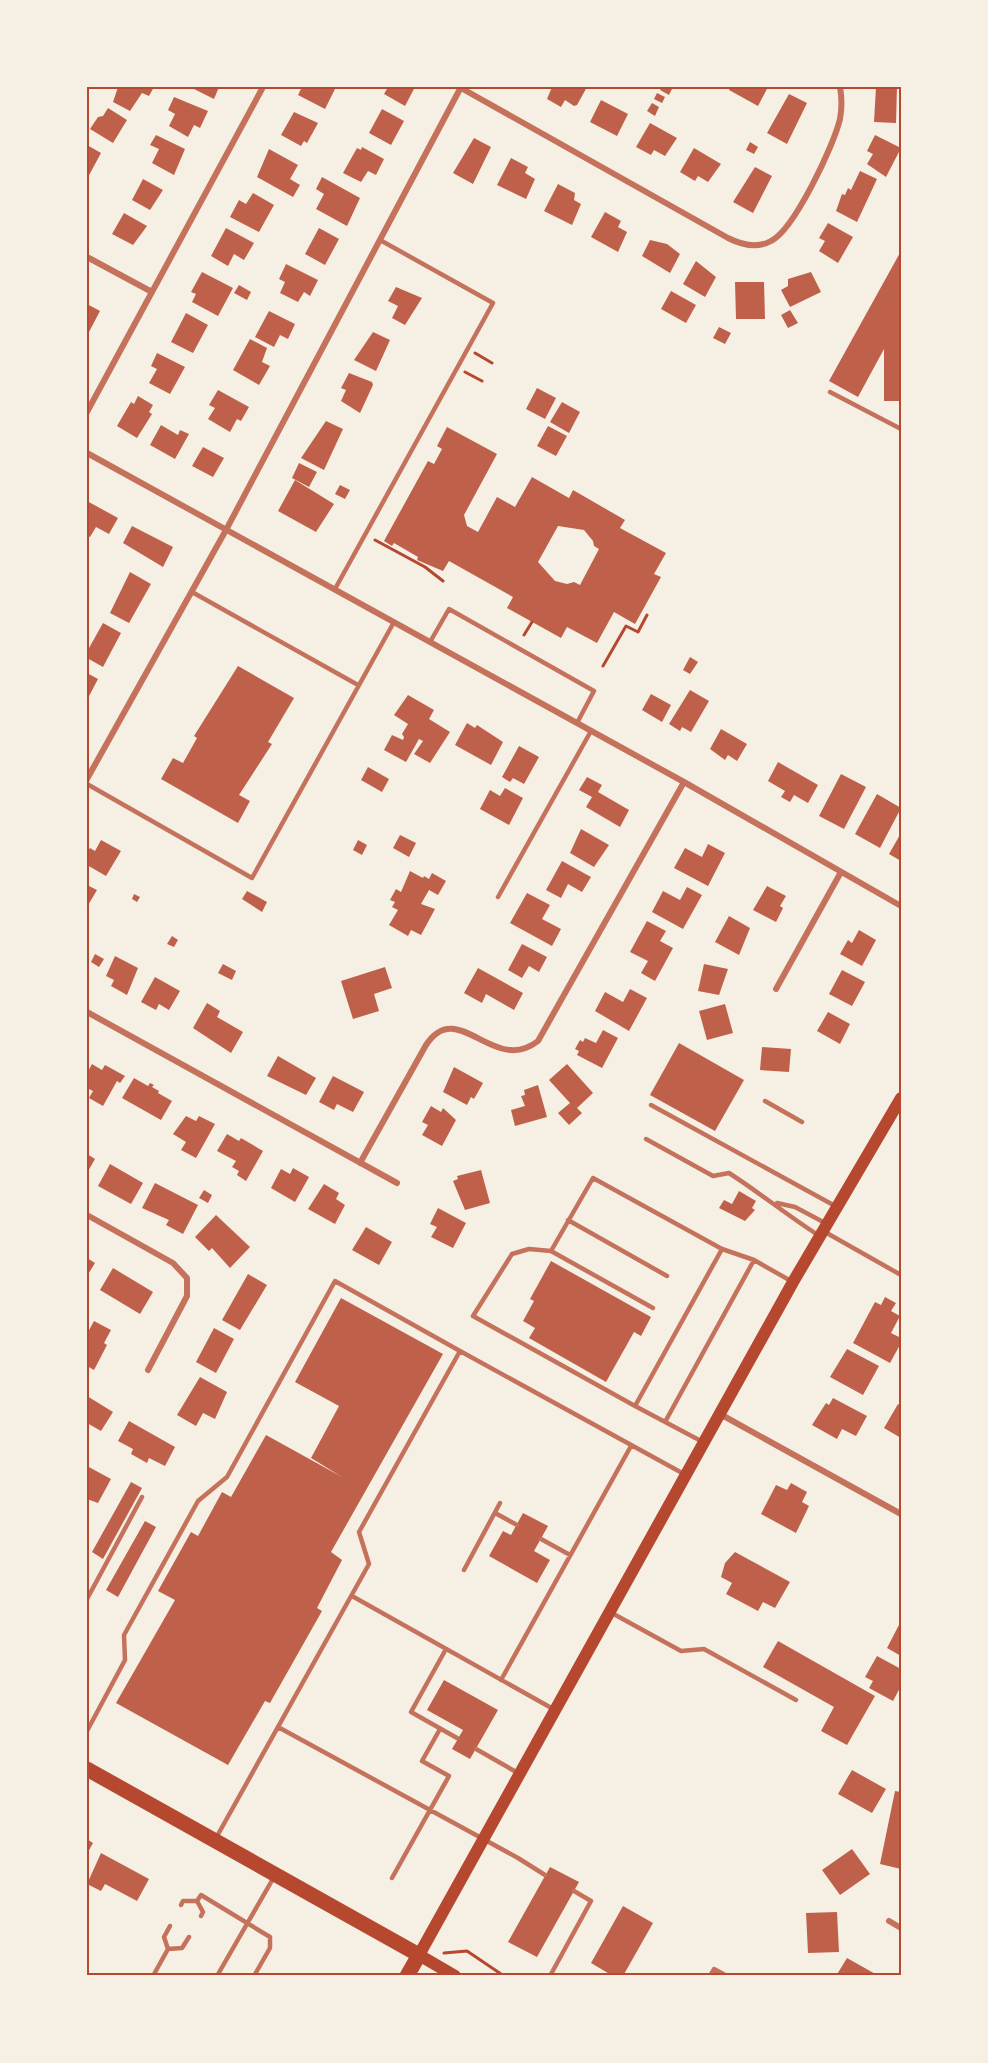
<svg xmlns="http://www.w3.org/2000/svg" width="988" height="2063" font-family="Jost,sans-serif">
<rect width="100%" height="100%" fill="#f6efe4"/>
<!-- building -->
<path fill="#bf614a" fill-rule="evenodd" d="M118,87H154L149,96L142,93L130,111L113,102Z
M190,87H219L214,99Z
M302,87H336L325,109L298,95Z
M388,87H415L405,106L384,94Z
M552,87H587L577,105L574,106L565,100L561,107L547,99Z
M662,87H673L669,95L660,90Z
M730,87H768L758,106L729,90Z
M876,87H897L896,123L874,122Z
M657,93L665,97L662,103L654,99Z
M789,94L807,103L787,144L767,133Z
M174,97L208,111L200,128L194,125L188,137L169,126L175,114L168,110Z
M601,100L628,114L617,136L590,122Z
M652,103L659,107L655,116L647,111Z
M108,108L127,120L113,143L90,129L98,117L103,116Z
M382,109L404,121L391,145L369,133Z
M294,112L318,123L307,143L304,141L301,146L281,135Z
M650,123L677,138L665,156L654,150L651,155L636,147Z
M156,135L185,149L174,175L152,163L159,149L150,145Z
M875,135L901,148L886,177L867,164L873,154L867,151Z
M474,138L491,147L473,184L453,173Z
M750,142L758,147L754,154L746,150Z
M87,145L101,153L87,179Z
M362,147L384,159L376,175L368,171L361,182L343,173L357,148L361,150Z
M694,148L721,164L708,182L698,176L695,181L680,172Z
M269,149L298,165L290,179L300,185L293,197L257,177Z
M511,158L528,167L525,173L535,179L526,199L497,185Z
M755,167L772,176L753,213L733,202Z
M860,171L877,179L857,222L836,211L842,194L845,195L848,188L851,190Z
M322,177L360,198L347,226L316,209L324,194L316,189Z
M143,179L163,190L150,210L132,200Z
M558,184L575,193L574,200L581,204L572,225L544,211Z
M253,193L274,205L259,232L230,217L239,200L246,204Z
M605,212L621,221L618,227L627,232L618,252L591,237Z
M124,213L147,226L133,245L112,234Z
M828,223L853,237L838,263L819,251L825,241L819,238Z
M226,228L254,243L244,260L234,254L228,266L211,256Z
M319,228L339,239L325,265L305,254Z
M650,240L667,244L680,254L670,273L642,256Z
M901,251V401H884V349L858,397L829,381Z
M696,261L716,277L705,297L683,284Z
M286,264L318,280L310,296L304,292L298,302L280,293L285,282L279,279Z
M202,272L233,288L218,316L192,302L196,294L191,292Z
M811,272L821,292L790,307L781,290L788,286V279Z
M735,282H764L765,319H736Z
M239,285L251,292L247,300L234,293Z
M396,287L422,298L405,325L392,318L398,306L388,301Z
M671,291L696,305L686,323L661,309Z
M87,304L100,311L89,332L87,331Z
M790,310L798,323L788,328L781,315Z
M269,311L295,324L288,339L280,335L274,347L255,337Z
M186,313L208,325L193,353L171,342Z
M719,327L731,333L725,344L713,338Z
M373,332L390,340L376,371L354,360Z
M250,339L267,348L262,362L270,366L259,385L233,370Z
M157,353L185,367L170,394L149,383L157,369L151,366Z
M349,373L372,382L373,385L360,413L341,401L346,390L341,388Z
M537,388L556,398L545,419L526,409Z
M218,390L249,407L241,421L237,419L230,432L208,419L215,408L209,405Z
M138,396L153,405L149,412L152,414L137,438L117,426L131,402L134,404Z
M562,402L580,412L569,433L550,422Z
M326,421L343,429L324,470L301,458Z
M161,425L178,435L180,430L189,434L175,459L150,445Z
M548,426L567,436L556,456L537,446Z
M447,427L497,454L464,515L467,526L478,532L497,497L515,507L532,477L569,498L573,490L625,520L620,528L666,553L654,574L661,577L635,624L614,612L597,643L567,627L561,638L507,608L513,597L449,561L443,571L417,560L418,557L394,543L392,546L384,541L428,461L434,464L442,449L437,446ZM558,526L584,530L593,541L594,546L599,549L580,585L574,582L567,584L555,581L538,562Z
M203,447L224,458L213,477L192,466Z
M299,463L317,472L309,487L292,478Z
M295,480L334,504L316,532L278,511Z
M340,485L350,490L345,499L335,494Z
M87,501L118,518L109,534L96,527L90,537L87,536Z
M132,526L173,547L163,567L123,543Z
M130,572L151,584L129,623L110,613Z
M103,623L121,633L103,667L87,658V647L89,648Z
M690,657L698,662L690,674L683,670Z
M238,666L294,698L268,742L272,744L239,795L250,801L238,823L161,779L173,758L183,763L197,738L194,736Z
M87,673L98,679L87,700Z
M690,690L709,701L691,732L682,727L680,731L669,724Z
M651,694L671,705L662,722L642,710Z
M408,695L434,710L429,719L450,732L430,763L414,754L423,741L419,739L406,762L384,750L392,735L403,740L404,737L402,734L408,724L394,715Z
M467,723L475,728L477,725L503,742L491,765L455,745Z
M721,729L747,744L737,761L728,755L725,760L710,749Z
M519,746L539,757L524,784L513,778L510,782L502,777Z
M778,762L818,785L808,803L794,795L790,802L781,797L785,791L768,781Z
M368,767L389,779L382,792L361,780Z
M841,774L866,787L844,829L819,816Z
M587,777L602,785L598,792L629,810L620,827L586,807L592,797L579,790Z
M505,788L523,798L509,825L480,809L490,790L500,796Z
M877,794L901,808L880,848L855,834Z
M581,829L609,845L594,867L570,853Z
M901,833V861L889,854Z
M400,835L416,843L409,857L393,848Z
M101,840L121,851L106,876L87,865V852L90,848L95,851Z
M358,840L367,845L362,855L353,850Z
M708,844L725,853L708,886L674,868L685,848L702,857Z
M562,861L591,877L582,892L568,884L561,898L546,890Z
M410,871L423,878L424,876L429,879L432,873L446,881L438,895L429,890L421,904L435,909L421,935L411,930L408,936L389,925L398,910L392,907L395,902L390,900L396,889L401,892Z
M87,885L97,890L87,907Z
M767,886L786,896L780,906L783,908L776,922L753,910Z
M687,887L702,895L683,929L652,912L663,891L680,900Z
M247,891L267,902L262,912L242,899Z
M527,893L550,905L542,919L561,929L552,946L510,923Z
M134,894L140,897L137,902L132,899Z
M729,916L750,928L739,955L715,942Z
M647,921L666,931L660,941L673,948L655,981L641,973L648,961L630,952Z
M859,930L876,940L862,966L840,954L848,940L852,943Z
M172,936L178,940L174,947L167,944Z
M522,944L547,957L539,972L529,966L522,978L508,970Z
M95,954L104,959L99,967L91,962Z
M115,956L138,968L127,995L111,986L114,980L106,976Z
M223,964L236,971L232,980L218,973Z
M704,964L728,969L719,995L698,991Z
M385,967L392,988L374,994L379,1011L353,1019L341,981Z
M478,968L523,993L514,1010L486,994L482,1003L464,993Z
M842,970L865,982L852,1006L829,994Z
M155,977L180,991L169,1010L159,1004L156,1010L141,1002Z
M630,989L647,998L629,1031L595,1011L605,992L623,1002Z
M207,1003L220,1011L217,1017L243,1032L231,1053L193,1028Z
M725,1004L733,1033L707,1040L699,1011Z
M828,1012L850,1024L840,1044L817,1031Z
M603,1030L618,1038L602,1068L577,1055L579,1051L575,1049L580,1040L583,1042L585,1038L596,1043Z
M679,1043L744,1080L715,1131L650,1095Z
M762,1047L791,1049L789,1072L760,1070Z
M278,1056L316,1078L306,1095L267,1076Z
M92,1064L102,1070L105,1065L125,1076L120,1083L117,1081L103,1106L89,1098L93,1091L87,1088V1073Z
M567,1064L593,1093L577,1108L582,1113L569,1125L558,1113L570,1103L549,1080Z
M454,1067L483,1083L474,1099L471,1097L467,1105L443,1092Z
M333,1076L364,1092L353,1112L337,1104L334,1110L319,1102Z
M134,1078L148,1086L150,1083L154,1085L152,1087L159,1091L158,1093L172,1101L161,1120L122,1098Z
M538,1085L547,1117L515,1126L511,1110L525,1106L521,1096L525,1095L524,1090Z
M431,1106L441,1112L443,1108L456,1120L442,1146L422,1135L428,1125L422,1122Z
M186,1116L196,1121L199,1116L215,1124L196,1158L181,1150L186,1142L173,1134Z
M227,1134L239,1141L241,1138L263,1151L246,1181L237,1175L239,1171L232,1167L236,1161L217,1151Z
M87,1154L95,1159L87,1173Z
M110,1164L143,1183L131,1204L98,1186Z
M293,1168L309,1177L295,1202L271,1188L281,1169L290,1174Z
M481,1170L490,1203L465,1210L453,1181L458,1179L457,1176Z
M155,1183L198,1205L183,1234L166,1225L169,1220L142,1208Z
M324,1184L339,1193L336,1199L345,1205L335,1224L308,1209Z
M204,1190L212,1195L208,1203L199,1198Z
M739,1191L756,1201L752,1208L755,1210L745,1221L719,1208L724,1200L732,1204Z
M438,1208L466,1223L453,1248L431,1237L437,1227L430,1224Z
M216,1215L250,1247L230,1268L212,1248L209,1251L195,1237Z
M366,1227L392,1242L379,1265L352,1250Z
M87,1258L95,1263L87,1276Z
M551,1261L651,1317L641,1336L634,1332L606,1382L529,1338L535,1328L523,1321L534,1301L530,1299Z
M113,1268L153,1292L140,1314L100,1290Z
M248,1274L267,1285L240,1330L222,1320Z
M885,1297L896,1303L891,1311L900,1316L891,1333L901,1338V1343L890,1363L853,1343L875,1302L881,1305Z
M341,1298L443,1354L331,1552L342,1560L317,1608L322,1611L270,1703L265,1701L228,1765L116,1703L175,1600L158,1591L191,1532L198,1536L222,1492L231,1497L266,1435L342,1477L311,1458L339,1406L295,1382Z
M94,1321L111,1330L104,1343L107,1345L94,1370L87,1366V1334Z
M214,1328L234,1339L216,1373L196,1362Z
M847,1349L879,1366L863,1395L830,1377Z
M200,1377L227,1392L215,1419L203,1413L196,1426L177,1415Z
M87,1396L113,1412L101,1431L87,1423Z
M833,1398L867,1416L856,1436L842,1429L837,1439L812,1425L826,1403L829,1405Z
M898,1404L901,1406V1438L884,1428Z
M129,1421L175,1447L165,1466L149,1458L147,1463L131,1454L133,1449L118,1441Z
M87,1466L111,1479L98,1503L87,1499Z
M131,1482L142,1488L103,1559L92,1552Z
M791,1483L807,1492L802,1502L809,1506L796,1533L761,1514L776,1485L787,1490Z
M523,1513L548,1526L534,1551L550,1560L537,1583L489,1556L503,1531L511,1535Z
M145,1521L156,1527L118,1597L106,1590Z
M735,1552L790,1582L775,1608L763,1602L758,1611L726,1594L732,1583L721,1577L725,1563Z
M901,1621V1656L887,1648Z
M778,1641L875,1696L847,1745L821,1731L834,1707L763,1667Z
M877,1656L901,1669V1686L893,1701L869,1688L873,1681L865,1677Z
M444,1680L498,1710L470,1759L452,1749L463,1730L427,1710Z
M852,1770L886,1789L872,1813L838,1794Z
M895,1791L901,1792V1869L880,1864Z
M87,1839L93,1843L87,1854Z
M852,1849L870,1874L840,1895L822,1870Z
M101,1853L149,1879L137,1901L105,1884L101,1891L87,1884Z
M550,1867L579,1882L537,1957L508,1942Z
M623,1906L653,1923L623,1976H613L591,1963Z
M837,1912L839,1952L808,1953L806,1913Z
M847,1958L879,1976H836Z"/>
<g fill="none" stroke-linecap="round" stroke-linejoin="round">
<!-- path -->
<path stroke="#b5482f" stroke-width="3" d="M475,353L492,363
M465,372L482,381
M375,540L425,567L443,581
M524,635L532,622
M603,666L626,626L638,632L647,615
M444,1953L467,1951L504,1976"/>
<!-- service -->
<path stroke="#c5725c" stroke-width="4.5" d="M830,392L901,429
M335,589L493,303L380,240
M192,592L358,685
M430,642L449,609L594,691L577,723
M87,784L252,878L394,622
M498,897L591,731
M765,1101L802,1122
M651,1105L837,1207
M646,1139L713,1176L729,1173C760,1193 787,1215 818,1235
M777,1203L795,1207L827,1224
M568,1220L667,1276
M825,1232L901,1275
M551,1251L593,1178L722,1249
M635,1406L473,1316L512,1254L529,1249L551,1251L653,1308
M665,1422L754,1260
M701,1441L635,1406L722,1249L754,1260L791,1281
M495,1513L517,1525
M541,1539L570,1555
M464,1570L500,1503
M352,1596L555,1710
M87,1599L142,1497
M610,1612L681,1651L704,1649L796,1700
M446,1649L411,1712L457,1738
M501,1680L631,1446
M278,1727L518,1858L545,1875
M87,1731L125,1660L124,1635L198,1501L227,1477L335,1281L460,1351
M476,1749L518,1773
M216,1838L369,1564L359,1532L460,1351L684,1474
M392,1878L449,1776L422,1761L440,1729
M197,1901L203,1912L201,1916
M181,1905L183,1901H197L201,1895L270,1937V1948L254,1976
M168,1949L182,1948L189,1937
M153,1976L168,1949L164,1937L170,1926
M217,1976L274,1877
M550,1976L591,1901L574,1891
M710,1976L714,1969L727,1976"/>
<!-- minor -->
<path stroke="#c5725c" stroke-width="6" d="M461,88L728,238C742,245 757,249 771,241C794,230 834,145 840,119C842,108 842,98 840,87
M87,257L152,292
M87,412L263,87
M87,453L684,782L901,906
M87,779L226,530L461,87
M776,989L841,872
M87,1012L397,1183
M360,1163L426,1045C458,996 493,1076 538,1041L684,782
M87,1215L173,1263L187,1278V1296L148,1370
M720,1414L901,1514
M889,1921L901,1928"/>
<!-- secondary -->
<path stroke="#b5482f" stroke-width="12" d="M455,1976L419,1955L793,1282L901,1098"/>
<!-- primary -->
<path stroke="#b5482f" stroke-width="15" d="M87,1769L419,1955L407,1976"/>
</g>
<!-- border -->
<rect width="988" height="2063" fill="none" stroke="#f6efe4" stroke-width="177"/>
<rect x="88" y="88" width="812" height="1886" fill="none" stroke="#b5482f" stroke-width="2"/>
</svg>
